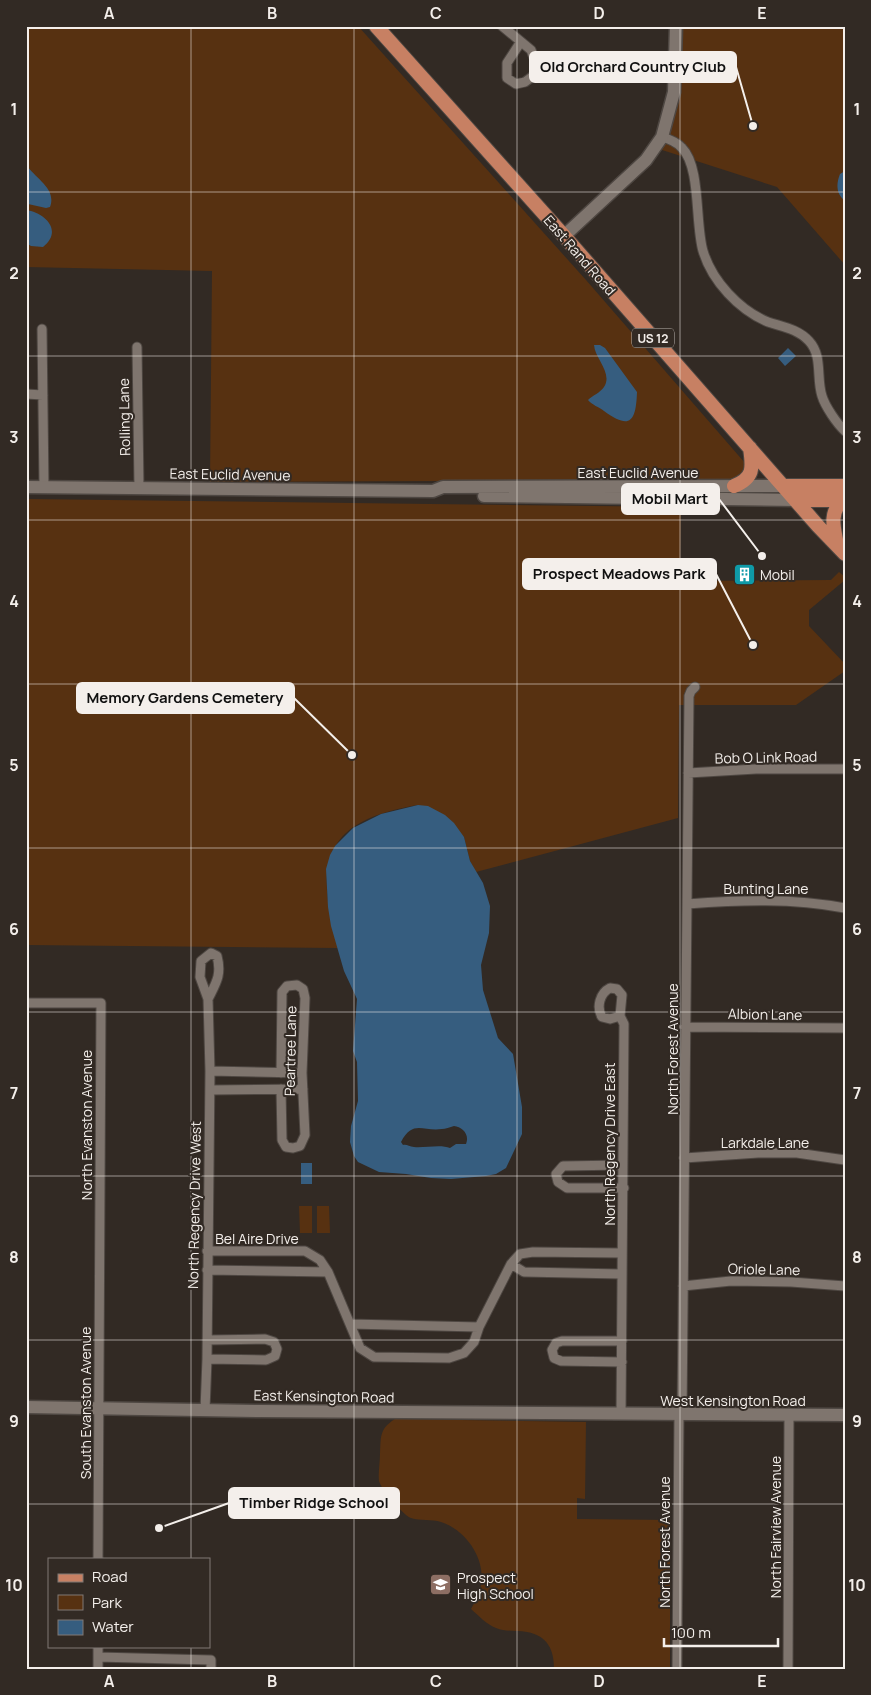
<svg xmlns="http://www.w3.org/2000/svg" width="871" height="1695" font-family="Manrope,sans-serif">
<rect width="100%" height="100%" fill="#322a24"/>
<!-- green -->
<path fill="#573111" d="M26,26H358L586,280L745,463L743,474L737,480L210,482L212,271L26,267Z
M682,26H845V265L777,187L659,149L678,106Z
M26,499L681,507L680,581L831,580L839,572L845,577V580L809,610V626L845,664V671L796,705H679L678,818L476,872L470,861L464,837L418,805C323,821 314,861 338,948L26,945Z
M299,1206H312V1233H300Z
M317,1206H329L330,1233H317Z
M395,1419L586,1422L585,1499L577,1498V1519L670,1520V1669H554C554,1650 548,1636 527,1632C516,1630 506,1632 496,1628C487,1625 478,1615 471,1609C475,1602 479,1594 481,1585C486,1559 466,1530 441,1522C432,1519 420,1521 411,1518C403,1515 381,1489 379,1481C378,1473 380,1463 380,1454C381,1437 379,1429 395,1419Z"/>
<!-- water -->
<path fill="#365d7f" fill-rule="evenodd" d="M26,164C35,179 57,188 50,207L46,208L28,204L26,201Z
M845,171V201C836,194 836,184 840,174Z
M26,210C46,213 63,231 43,247L31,246L26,243Z
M594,345H600L605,348L637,392C636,422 630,430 604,411C599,407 592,405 588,400C593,395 600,393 604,387C613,373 595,359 594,345Z
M788,348L796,356L785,366L778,358Z
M418,805L428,806L445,815L454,823L464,837L470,861L483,883L490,906L489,933L481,965L483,990L498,1038L513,1054L522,1107V1134L506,1168L496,1174L486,1176L451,1179L431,1178L406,1174L379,1172L358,1162L354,1156L350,1142L351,1126L358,1101L357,1062L353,1051L357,999L344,971L331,926L328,907L326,869L330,855L335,846L353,828L381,814ZM454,1126C462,1127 470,1134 466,1144H456L450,1148C441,1144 425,1148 414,1147C409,1147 407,1144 403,1145L401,1142C413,1119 423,1132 442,1129C445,1129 450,1127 454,1126Z
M301,1163H312V1184H301Z"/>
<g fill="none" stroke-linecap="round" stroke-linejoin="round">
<defs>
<path id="street" d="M502,26L531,50L535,60L537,73L525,82L516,84L507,78V63L520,43
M662,137C669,139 677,142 682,148C701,167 695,224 703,251C712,281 739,310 768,322C783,327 798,329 809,341C823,356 816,378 822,396C825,406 837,424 845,431
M42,329L44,487
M137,347L139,488
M26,394L43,395
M688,773L756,769H845
M687,904C740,900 792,898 845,908
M26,1003H101L98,1559
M620,1016L622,995L617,989L610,988C600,993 596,1007 602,1017L610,1019L620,1016L624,1024L621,1414
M685,1027L845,1028
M210,1071L302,1073
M281,1089L282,1140L286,1147L293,1148L300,1146L305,1135L302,1073L305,998L303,989L297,985L287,986L282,992L281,1073
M210,1090L303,1089
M684,1158L758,1153H797L845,1160
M622,1165L563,1166L556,1174L558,1182L567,1188H624
M207,1251H305L320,1260L328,1272L360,1348L374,1357L449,1358L464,1353L474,1342L479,1327L511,1264L520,1254L533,1252L622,1253
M511,1264L524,1272L621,1274
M207,1270L328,1272
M683,1286L731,1281L791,1282L845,1286
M350,1324L479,1327
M207,1340L265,1339L274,1342L277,1349L275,1356L266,1360L207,1359
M622,1341H562L556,1343L552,1350L554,1358L561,1361L622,1362
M205,1410L207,1359L210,1071L208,999L200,977L201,961L211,953L217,956C222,975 216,983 208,999
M682,1414L689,696L691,691L695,687
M98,1657L211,1660V1669
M98,1669V1646
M677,1669L679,1414
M788,1669L789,1415"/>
<path id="secondary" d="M564,236L646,160L662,137L674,92L676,26
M26,487L433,491L443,487L783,486
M484,496L796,500
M26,1407L261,1411L845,1415"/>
<path id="primary" d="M376,26L564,236L818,526L845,554
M734,486C754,478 753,468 750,448
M783,486H845
M796,500H845
M837,545C834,527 829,517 841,500"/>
</defs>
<!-- street casing -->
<use href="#street" stroke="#4e4742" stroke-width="11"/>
<!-- secondary casing -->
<use href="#secondary" stroke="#4e4742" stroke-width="15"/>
<!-- primary casing -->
<use href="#primary" stroke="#4e4742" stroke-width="16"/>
<!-- street -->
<use href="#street" stroke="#7f756e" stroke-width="9"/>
<!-- secondary -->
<use href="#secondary" stroke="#7f756e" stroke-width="12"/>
<!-- primary -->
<use href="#primary" stroke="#c78063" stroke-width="14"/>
</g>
<!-- grid -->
<path fill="none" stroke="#f4efeb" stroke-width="1" stroke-opacity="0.55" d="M191,26V1559M354,26V1669M517,26V1669M680,26V1669M26,192H845M26,356H845M26,520H845M26,684H845M26,848H845M26,1012H845M26,1176H845M26,1340H845M26,1504H845M191,1646V1669"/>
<!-- icons -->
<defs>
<symbol id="building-square" viewBox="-11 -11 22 22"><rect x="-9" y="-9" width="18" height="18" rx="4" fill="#0f9aa8" stroke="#322a24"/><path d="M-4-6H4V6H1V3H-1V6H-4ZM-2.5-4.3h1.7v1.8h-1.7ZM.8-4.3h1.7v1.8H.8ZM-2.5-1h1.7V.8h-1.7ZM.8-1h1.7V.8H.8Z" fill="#fff"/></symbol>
<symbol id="school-square" viewBox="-11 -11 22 22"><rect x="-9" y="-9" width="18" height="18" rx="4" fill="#8d6e63" stroke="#322a24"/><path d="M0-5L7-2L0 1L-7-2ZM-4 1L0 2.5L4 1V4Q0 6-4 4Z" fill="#fff"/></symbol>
</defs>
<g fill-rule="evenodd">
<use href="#building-square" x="732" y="562" width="25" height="25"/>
<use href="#school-square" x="428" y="1572" width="25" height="25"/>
</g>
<g text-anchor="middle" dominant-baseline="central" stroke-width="4" stroke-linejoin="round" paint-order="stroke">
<!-- shield labels -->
<rect fill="#322a24" stroke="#bab4af" stroke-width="1" x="632" y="328.5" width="42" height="19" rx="4"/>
<g font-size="12" font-weight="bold" fill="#f4efeb">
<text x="653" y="338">US 12</text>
</g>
<!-- street labels -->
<g font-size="14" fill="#f4efeb" stroke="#322a24">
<text transform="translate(580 255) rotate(49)">East Rand Road</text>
<text transform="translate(124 417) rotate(-91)">Rolling Lane</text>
<text x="638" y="472">East Euclid Avenue</text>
<text transform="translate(230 474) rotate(1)">East Euclid Avenue</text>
<text transform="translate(766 757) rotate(-1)">Bob O Link Road</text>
<text x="766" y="888">Bunting Lane</text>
<text transform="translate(765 1014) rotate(1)">Albion Lane</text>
<text transform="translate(672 1049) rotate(-90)">North Forest Avenue</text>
<text transform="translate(290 1051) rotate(-89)">Peartree Lane</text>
<text transform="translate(86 1125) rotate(-90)">North Evanston Avenue</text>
<text x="765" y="1142">Larkdale Lane</text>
<text transform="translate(609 1144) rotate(-90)">North Regency Drive East</text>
<text transform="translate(194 1205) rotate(-89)">North Regency Drive West</text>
<text x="257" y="1238">Bel Aire Drive</text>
<text transform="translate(764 1269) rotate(1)">Oriole Lane</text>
<text transform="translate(324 1396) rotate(1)">East Kensington Road</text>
<text x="733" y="1400">West Kensington Road</text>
<text transform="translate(85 1403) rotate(-90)">South Evanston Avenue</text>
<text transform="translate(775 1527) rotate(-90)">North Fairview Avenue</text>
<text transform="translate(664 1542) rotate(-90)">North Forest Avenue</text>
</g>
<!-- poi labels -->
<g font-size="14" fill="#f4efeb" stroke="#322a24" text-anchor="start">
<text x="760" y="574">Mobil</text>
<text x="457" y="1577">Prospect<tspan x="457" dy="16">High School</tspan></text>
</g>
</g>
<!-- callouts -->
<path fill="none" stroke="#f4efeb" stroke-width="2" d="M753 126L736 67M762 556L719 499M753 645L716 574M352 755L294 698M159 1528L229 1503"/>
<g fill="#f4efeb" stroke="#322a24" stroke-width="2">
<circle cx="753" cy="126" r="5"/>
<circle cx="762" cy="556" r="5"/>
<circle cx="753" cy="645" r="5"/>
<circle cx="352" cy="755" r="5"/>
<circle cx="159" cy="1528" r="5"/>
</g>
<g fill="#f4efeb" stroke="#f4efeb" stroke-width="2">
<rect x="530" y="52" width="206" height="30" rx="5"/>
<rect x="622" y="484" width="97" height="30" rx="5"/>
<rect x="523" y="559" width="193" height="30" rx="5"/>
<rect x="77" y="683" width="217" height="30" rx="5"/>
<rect x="229" y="1488" width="170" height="30" rx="5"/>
</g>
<g font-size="15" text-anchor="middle" font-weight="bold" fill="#111">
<text x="633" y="72">Old Orchard Country Club</text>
<text x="670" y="504">Mobil Mart</text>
<text x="619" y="579">Prospect Meadows Park</text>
<text x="185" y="703">Memory Gardens Cemetery</text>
<text x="314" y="1508">Timber Ridge School</text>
</g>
<!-- border -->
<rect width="871" height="1695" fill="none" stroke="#322a24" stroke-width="55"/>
<!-- legend -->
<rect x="48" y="1558" width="162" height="90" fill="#322a24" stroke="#807974"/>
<rect x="58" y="1574" width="25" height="8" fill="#c78063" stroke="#807974"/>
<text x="92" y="1582" font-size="15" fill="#f4efeb">Road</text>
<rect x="58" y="1595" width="25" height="15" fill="#573111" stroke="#807974"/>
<text x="92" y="1608" font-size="15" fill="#f4efeb">Park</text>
<rect x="58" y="1620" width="25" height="15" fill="#365d7f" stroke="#807974"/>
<text x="92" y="1632" font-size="15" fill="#f4efeb">Water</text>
<!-- scale -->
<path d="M664 1638v8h114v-8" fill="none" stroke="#f4efeb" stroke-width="2.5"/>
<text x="671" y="1638" font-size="15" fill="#f4efeb" stroke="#322a24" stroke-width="4" paint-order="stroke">100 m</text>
<rect x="28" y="28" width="816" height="1640" fill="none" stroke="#f4efeb" stroke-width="2"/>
<g font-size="16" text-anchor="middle" font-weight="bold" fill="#f4efeb">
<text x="109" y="19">A</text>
<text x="272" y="19">B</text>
<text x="436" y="19">C</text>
<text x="599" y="19">D</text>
<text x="762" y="19">E</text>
<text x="14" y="115">1</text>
<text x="857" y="115">1</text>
<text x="14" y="279">2</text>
<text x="857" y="279">2</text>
<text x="14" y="443">3</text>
<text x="857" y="443">3</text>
<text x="14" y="607">4</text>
<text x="857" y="607">4</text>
<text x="14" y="771">5</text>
<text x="857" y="771">5</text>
<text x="14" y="935">6</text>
<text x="857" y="935">6</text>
<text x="14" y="1099">7</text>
<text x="857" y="1099">7</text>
<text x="14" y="1263">8</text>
<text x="857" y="1263">8</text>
<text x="14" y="1427">9</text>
<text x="857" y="1427">9</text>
<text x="14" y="1591">10</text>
<text x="857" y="1591">10</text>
<text x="109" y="1687">A</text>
<text x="272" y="1687">B</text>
<text x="436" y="1687">C</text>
<text x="599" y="1687">D</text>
<text x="762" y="1687">E</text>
</g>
</svg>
